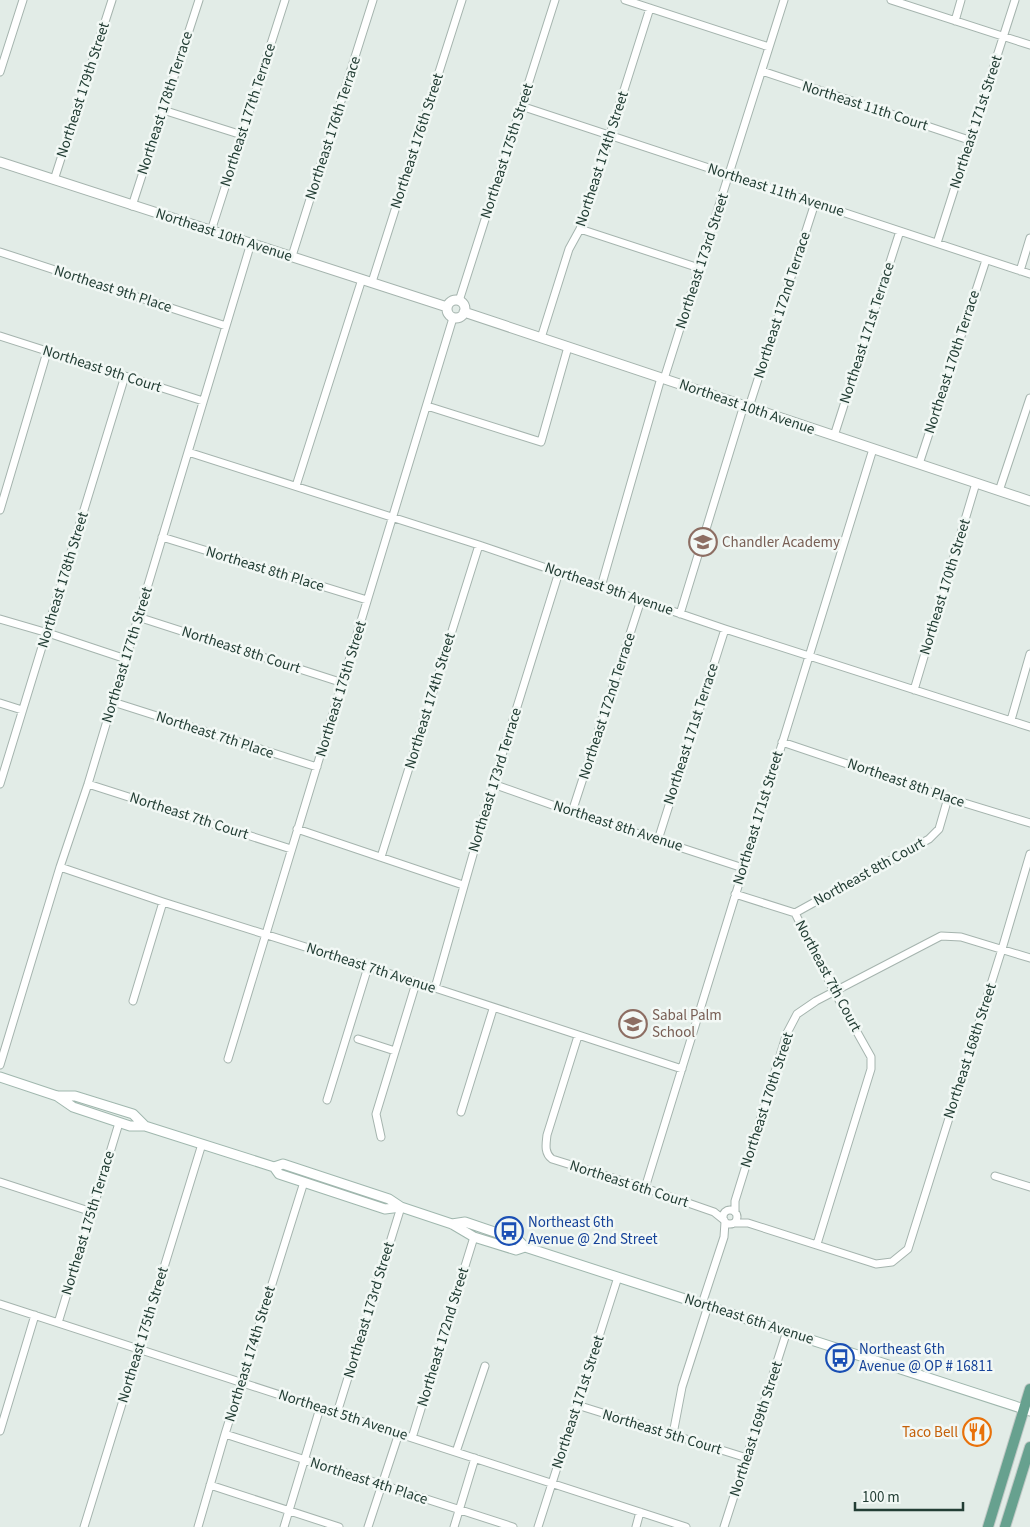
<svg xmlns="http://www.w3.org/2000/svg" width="1030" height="1527" font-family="'Source Sans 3',sans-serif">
<rect width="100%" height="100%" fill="#e2ece7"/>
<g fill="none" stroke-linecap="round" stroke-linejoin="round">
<defs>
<path id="minor" d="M625,0L769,47
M891,0L1030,45
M955,21L961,0
M762,71L969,140
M0,72L23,0
M521,106L1030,274
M163,110L242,135
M54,180L112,0
M132,206L199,0
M580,229L699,268
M211,231L285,0
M937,243L1015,0
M0,252L226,326
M292,256L373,0
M1020,271L1030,238
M372,282L462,0
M459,301L555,0
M0,336L203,401
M541,338L569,249L580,229L650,8
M664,379L784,0
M427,406L541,442L568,347
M749,407L815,203
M834,436L900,231
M188,452L479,545L725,629L1030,727
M919,464L986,260
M296,486L362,279
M999,491L1030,398
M0,510L47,352
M162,537L367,600
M601,587L661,378
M680,614L744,405
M138,617L343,683
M0,619L48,633L126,659
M914,690L976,483
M113,702L317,767
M0,703L22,710
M1011,720L1030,654
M782,742L948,798L1030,823
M0,784L125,376
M88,784L291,849
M493,784L572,812L743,868
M572,812L641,600
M297,829L463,885
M658,840L725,629
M381,857L479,545
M60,867L163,902L435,988L682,1069
M735,894L795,913L834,991L871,1057V1069L817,1244
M795,913L929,839L939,829L948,798
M435,988L493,784L559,572
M133,1001L163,902
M578,1036L547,1135C546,1144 544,1153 552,1159L645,1188L714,1212L724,1220
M358,1039L395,1051
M228,1059L453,318
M0,1065L60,867L88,784L251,243
M327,1100L368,967
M461,1112L493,1009
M381,1137L376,1114L416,983
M995,1176L1030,1187
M0,1182L92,1212
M645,1188L873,449
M723 1217a7 7 0 1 1 14 0a7 7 0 1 1-14 0Z
M735,1212V1201L787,1033L797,1014L816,1001L941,936L961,937L1030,958
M734,1223H748L876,1264L892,1262L908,1249L1002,949L1030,854
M0,1304L686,1527
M702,1304L724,1237L725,1222
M58,1323L119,1123
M577,1405L747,1458
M337,1413L401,1207
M0,1431L35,1315
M225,1434L513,1527
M673,1434L682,1387L708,1306
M412,1438L474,1237
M456,1452L485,1366
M210,1485L339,1527
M84,1527L202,1144
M198,1527L225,1434L304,1182
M284,1527L320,1408
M368,1527L399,1433
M454,1527L475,1458
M538,1527L618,1277
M636,1527L640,1512
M724,1527L787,1331"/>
<path id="tertiary" d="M0,162L447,307
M447 309a9 9 0 1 1 18 0a9 9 0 1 1-18 0Z
M464,312L1030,501"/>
<path id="secondary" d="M0,1077L57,1096L73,1107L130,1126H145L274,1167L283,1164L389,1199L401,1207L452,1224L474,1237L516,1250L525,1247
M58,1096H75L133,1114L145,1126
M274,1167L279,1174L385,1209L401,1207
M452,1224L465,1222L518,1240L525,1247L1030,1411"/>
<path id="primary" d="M988,1527L1030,1389
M1005,1527L1030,1447"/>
</defs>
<!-- minor casing -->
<use href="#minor" stroke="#a5b4ae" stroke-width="9"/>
<!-- tertiary casing -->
<use href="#tertiary" stroke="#a5b4ae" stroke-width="11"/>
<!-- secondary casing -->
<use href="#secondary" stroke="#a0b7ae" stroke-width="11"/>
<!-- primary casing -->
<use href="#primary" stroke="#c1c9c6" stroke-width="12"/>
<!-- minor -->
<use href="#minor" stroke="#fff" stroke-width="7"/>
<!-- tertiary -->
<use href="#tertiary" stroke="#fff" stroke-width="9"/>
<!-- secondary -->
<use href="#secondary" stroke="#fff" stroke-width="9"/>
<!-- primary -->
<use href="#primary" stroke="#67a18f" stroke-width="10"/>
</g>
<!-- icons -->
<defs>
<symbol id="school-ring" viewBox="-11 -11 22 22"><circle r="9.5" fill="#f2f8f5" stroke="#8d6e63" stroke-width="1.5"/><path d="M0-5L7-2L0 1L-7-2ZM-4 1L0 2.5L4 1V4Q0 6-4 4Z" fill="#8d6e63"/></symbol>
<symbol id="bus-ring" viewBox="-11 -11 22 22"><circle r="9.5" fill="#f2f8f5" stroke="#1a4fb4" stroke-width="1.5"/><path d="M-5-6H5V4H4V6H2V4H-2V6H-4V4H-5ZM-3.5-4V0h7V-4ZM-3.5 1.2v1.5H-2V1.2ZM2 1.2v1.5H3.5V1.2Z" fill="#1a4fb4"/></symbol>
<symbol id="restaurant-ring" viewBox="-11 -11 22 22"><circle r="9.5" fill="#f2f8f5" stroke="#e8710a" stroke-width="1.5"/><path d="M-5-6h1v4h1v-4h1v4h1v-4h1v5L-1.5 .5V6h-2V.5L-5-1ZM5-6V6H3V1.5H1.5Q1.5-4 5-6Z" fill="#e8710a"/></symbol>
</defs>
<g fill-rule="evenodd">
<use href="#school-ring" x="687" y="526" width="32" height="32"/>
<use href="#school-ring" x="617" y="1008" width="32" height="32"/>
<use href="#bus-ring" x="493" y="1215" width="32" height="32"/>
<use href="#bus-ring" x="824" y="1342" width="32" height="32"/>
<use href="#restaurant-ring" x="961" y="1416" width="32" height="32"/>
</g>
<g text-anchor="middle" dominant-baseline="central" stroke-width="5" stroke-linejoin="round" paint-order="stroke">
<!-- street labels -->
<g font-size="15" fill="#223d34" stroke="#f2f8f5">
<text transform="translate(83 90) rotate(-72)">Northeast 179th Street</text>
<text transform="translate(165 103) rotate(-72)">Northeast 178th Terrace</text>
<text transform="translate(865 106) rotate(18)">Northeast 11th Court</text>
<text transform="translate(248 115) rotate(-72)">Northeast 177th Terrace</text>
<text transform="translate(976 122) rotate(-72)">Northeast 171st Street</text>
<text transform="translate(333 128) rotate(-72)">Northeast 176th Terrace</text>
<text transform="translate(417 141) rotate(-72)">Northeast 176th Street</text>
<text transform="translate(507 151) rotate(-72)">Northeast 175th Street</text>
<text transform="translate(602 159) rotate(-72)">Northeast 174th Street</text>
<text transform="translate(776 190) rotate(18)">Northeast 11th Avenue</text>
<text transform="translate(224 235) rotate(18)">Northeast 10th Avenue</text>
<text transform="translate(702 261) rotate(-72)">Northeast 173rd Street</text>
<text transform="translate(113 289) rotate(18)">Northeast 9th Place</text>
<text transform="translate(782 305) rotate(-72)">Northeast 172nd Terrace</text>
<text transform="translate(867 333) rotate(-72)">Northeast 171st Terrace</text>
<text transform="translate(952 362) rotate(-72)">Northeast 170th Terrace</text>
<text transform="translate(102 369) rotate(18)">Northeast 9th Court</text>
<text transform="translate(747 407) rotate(19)">Northeast 10th Avenue</text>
<text transform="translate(265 569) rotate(17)">Northeast 8th Place</text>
<text transform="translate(63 580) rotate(-73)">Northeast 178th Street</text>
<text transform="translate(945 587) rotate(-73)">Northeast 170th Street</text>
<text transform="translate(609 589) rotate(19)">Northeast 9th Avenue</text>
<text transform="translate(241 650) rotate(18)">Northeast 8th Court</text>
<text transform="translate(127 655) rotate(-73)">Northeast 177th Street</text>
<text transform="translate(341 689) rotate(-73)">Northeast 175th Street</text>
<text transform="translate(430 701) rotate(-73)">Northeast 174th Street</text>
<text transform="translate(607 706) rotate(-72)">Northeast 172nd Terrace</text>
<text transform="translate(691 734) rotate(-72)">Northeast 171st Terrace</text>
<text transform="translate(215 735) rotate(18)">Northeast 7th Place</text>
<text transform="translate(495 780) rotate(-73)">Northeast 173rd Terrace</text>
<text transform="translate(906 783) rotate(19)">Northeast 8th Place</text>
<text transform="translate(189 816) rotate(18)">Northeast 7th Court</text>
<text transform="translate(758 818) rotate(-73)">Northeast 171st Street</text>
<text transform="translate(618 826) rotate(18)">Northeast 8th Avenue</text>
<text transform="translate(869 872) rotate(-29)">Northeast 8th Court</text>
<text transform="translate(371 968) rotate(18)">Northeast 7th Avenue</text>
<text transform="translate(828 976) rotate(62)">Northeast 7th Court</text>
<text transform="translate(970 1051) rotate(-72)">Northeast 168th Street</text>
<text transform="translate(767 1100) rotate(-72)">Northeast 170th Street</text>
<text transform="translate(629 1184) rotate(18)">Northeast 6th Court</text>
<text transform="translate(88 1223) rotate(-73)">Northeast 175th Terrace</text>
<text transform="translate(369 1310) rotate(-73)">Northeast 173rd Street</text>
<text transform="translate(749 1319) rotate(18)">Northeast 6th Avenue</text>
<text transform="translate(143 1335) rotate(-73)">Northeast 175th Street</text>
<text transform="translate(443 1337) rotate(-73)">Northeast 172nd Street</text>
<text transform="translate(250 1354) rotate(-73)">Northeast 174th Street</text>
<text transform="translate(578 1402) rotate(-72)">Northeast 171st Street</text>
<text transform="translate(343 1415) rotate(18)">Northeast 5th Avenue</text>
<text transform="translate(756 1429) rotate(-72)">Northeast 169th Street</text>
<text transform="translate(662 1432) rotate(17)">Northeast 5th Court</text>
<text transform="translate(369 1481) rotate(18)">Northeast 4th Place</text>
</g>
<!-- education labels -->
<g font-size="15" fill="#785e54" stroke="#f2f8f5" text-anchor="start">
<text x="722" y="542">Chandler Academy</text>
<text x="652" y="1015">Sabal Palm<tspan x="652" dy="17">School</tspan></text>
</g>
<!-- transit labels -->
<g font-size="15" fill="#164399" stroke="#f2f8f5" text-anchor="start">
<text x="528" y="1222">Northeast 6th<tspan x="528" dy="17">Avenue @ 2nd Street</tspan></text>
<text x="859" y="1349">Northeast 6th<tspan x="859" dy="17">Avenue @ OP # 16811</tspan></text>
</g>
<!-- food labels -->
<g font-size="15" fill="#c56008" stroke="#f2f8f5" text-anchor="end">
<text x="958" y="1432">Taco Bell</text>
</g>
</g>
<!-- scale -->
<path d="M855 1502v8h108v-8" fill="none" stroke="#223d34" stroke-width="2.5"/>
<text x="862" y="1502" font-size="15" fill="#223d34" stroke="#f2f8f5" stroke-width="4" paint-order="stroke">100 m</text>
</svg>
